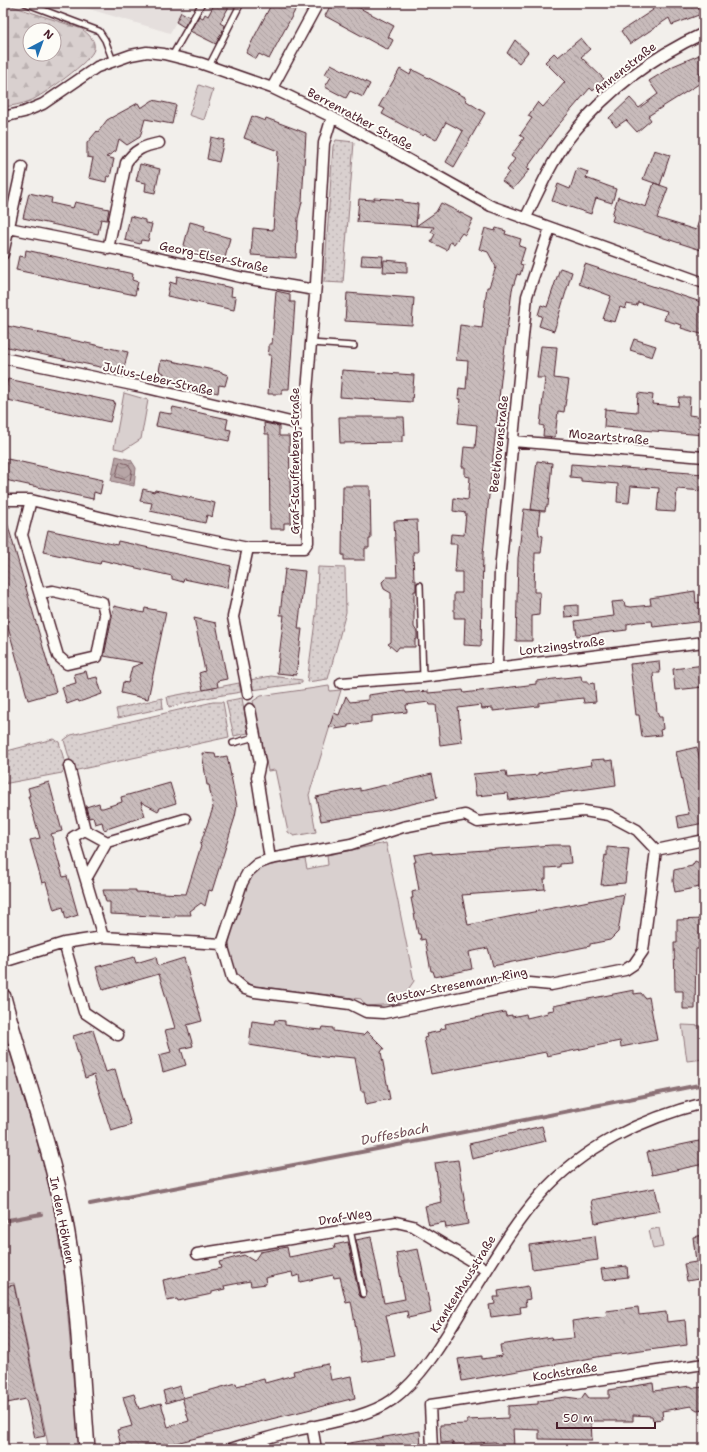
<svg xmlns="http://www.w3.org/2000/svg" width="707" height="1452" font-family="'Shantell Sans',sans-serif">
<defs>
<pattern id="grass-dots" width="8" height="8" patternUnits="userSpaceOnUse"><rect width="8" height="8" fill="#d9d0cf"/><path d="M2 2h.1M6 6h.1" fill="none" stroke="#bcb2b2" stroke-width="1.8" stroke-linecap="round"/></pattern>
<pattern id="forest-firs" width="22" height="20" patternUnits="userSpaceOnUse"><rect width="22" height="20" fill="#d9d0cf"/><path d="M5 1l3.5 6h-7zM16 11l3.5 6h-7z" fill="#bcb2b2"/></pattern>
<pattern id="water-waves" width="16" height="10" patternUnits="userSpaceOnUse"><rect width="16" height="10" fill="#b7a5a6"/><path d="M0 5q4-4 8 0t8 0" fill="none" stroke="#978687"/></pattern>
<pattern id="building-back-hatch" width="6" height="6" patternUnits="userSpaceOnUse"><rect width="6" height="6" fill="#c8bbbb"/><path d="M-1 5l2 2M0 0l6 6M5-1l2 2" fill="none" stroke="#ada0a1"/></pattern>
</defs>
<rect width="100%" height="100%" fill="#f2efeb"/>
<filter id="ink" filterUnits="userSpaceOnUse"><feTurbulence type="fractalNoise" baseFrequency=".025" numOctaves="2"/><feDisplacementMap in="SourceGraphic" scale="8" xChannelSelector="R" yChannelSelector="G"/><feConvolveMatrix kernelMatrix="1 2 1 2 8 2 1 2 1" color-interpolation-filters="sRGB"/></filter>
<g filter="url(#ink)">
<!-- built -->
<path fill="#e5dfdd" d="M69,3H186L170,33Z"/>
<!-- grass -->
<path fill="url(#grass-dots)" stroke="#92787d" d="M336,140L354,142L343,283L324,282L333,146Z
M318,567L345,568L346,612L328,679L307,682L316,614Z
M271,676L302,680V683L252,690L250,680Z
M239,683L241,692L211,697L169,707L167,697Z
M162,698L163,708L118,718L116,709Z
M242,698L248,733L234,736L226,701Z
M213,702H223L229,737L73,771L64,740L71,735Z
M53,739L59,742L66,767L62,773L3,784V752Z"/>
<!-- forest -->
<path fill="url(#forest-firs)" stroke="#92787d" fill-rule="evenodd" d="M12,6L82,29C88,34 96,40 94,49C93,60 42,96 30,101C22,104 12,106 3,107V7ZM30,30H54V54H30Z"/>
<!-- park -->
<path fill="#d9d0cf" stroke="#92787d" d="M199,85L213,90L204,120L189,115Z
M124,393L148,400L141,439L124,450L114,448Z
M329,686L330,691L341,690L309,795L316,832L294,836L288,832L275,770L268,771L253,701L261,696Z
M386,843L414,981L398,1004L366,1006L361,999L255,986C235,981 227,957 230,937C232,926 237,915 240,905C243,895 245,882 252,874C262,864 291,862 305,859L307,869L328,865L327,855Z
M682,1025L704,1026V1059L687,1061Z
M3,1030L44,1164L53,1203L65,1281L79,1449H49L14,1283L3,1285Z
M659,1228L663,1247L653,1249L649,1230Z"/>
<!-- water -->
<path fill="url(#water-waves)" stroke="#8b6f75" d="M116,456L131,460L136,468L134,486L111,481Z"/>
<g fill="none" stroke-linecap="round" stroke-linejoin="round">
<!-- shore -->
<path stroke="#76555c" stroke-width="1" d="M120,462L128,464L132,470L130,481L116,477Z"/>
<!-- stream -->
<path stroke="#8b6f75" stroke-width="4" d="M90,1204L424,1140L704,1084
M3,1221L41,1214"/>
</g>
<!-- building -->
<path fill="url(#building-back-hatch)" stroke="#4a1f2b" d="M215,3H231L220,23L225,26L216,44L190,31L199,16L203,18L205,14L208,16Z
M272,3H299L269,59L259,54L256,59L246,53Z
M338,3H350L394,26L388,37L393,40L388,50L325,16L330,6L335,9Z
M649,3H704V13L672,25L669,18L630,44L621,31L653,10Z
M181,12L190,17L184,27L176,22Z
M581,38L590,49L581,57L604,79L593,91L590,88L555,129L527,168L530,169L513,189L502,181L509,172L507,170L515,159L511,156L524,138L520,135L532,118L528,116L538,102L543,107L565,82L545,62L554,53L558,57Z
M515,40L528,52L519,63L507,53Z
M704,53V73L699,74L702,82L648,116L651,120L637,132L626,120L616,127L609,118L630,98L639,108L658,94L649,81L673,66Z
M331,64L370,84L363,97L350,91L346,98L325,87L331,77L325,74Z
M400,69L410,75L412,70L417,72L467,98L465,100L485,113L454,167L446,162L463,131L446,122L436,140L425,134L423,136L382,114L385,109L379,106Z
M153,100L176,105L172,124L145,119L140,137L127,145L119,139L116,151L106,157L114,159L110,177L107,176L106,182L89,178L93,158L87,157V143L97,131L98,132L107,120L138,103L141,108Z
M252,116L265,121L266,118L306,133L302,202L298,218L296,258L251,255L253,228L273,230L278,151L244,138Z
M211,137L224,140L219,162L207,159Z
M654,150L670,155L660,185L643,179Z
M140,164L160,169L155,193L145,191L146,183L136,181Z
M577,168L588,172L586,178L616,189L612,203L596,198L591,214L552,201L558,184L570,189Z
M654,183L668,188L657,218L696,230L702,211H704V251L612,221L614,215H612L618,197L646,207Z
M29,193L52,198L51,203L73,208L75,202L109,209L107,220L101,219L98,234L23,218Z
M374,198L403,200V202L418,204L416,226L436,212L441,203L473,219L465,235L462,233L454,244L450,242L447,250L431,242L435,234L431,232L434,227L357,222L359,199L374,200Z
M130,216L145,220V223L152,224L148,241L141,240L140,244L125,240Z
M190,222L205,226L204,231L230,238L224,262L209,258L210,256L183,249Z
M485,228L495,231L496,228L506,231L505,234L521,239L519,246L525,248L520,264L523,265L520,275L517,274L512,290L501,379L483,554L481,646L464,645L465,618H454V593H462V572H455L457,544H450L451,534L464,535L466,513L453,511L454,498L468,500L470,477L465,476V467H462L464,447L475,448L477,425L458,423L461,399H458L459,388L466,389L468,361L456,360L460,325L482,328L487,287H489L496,267L488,252L479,249Z
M26,250L133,274L132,280L138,282L135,295L16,270L19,256L25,257Z
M362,255L383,256L382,266L361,265Z
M384,260L407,262V273L383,272Z
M585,264L704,303V335L681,328L682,325L664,320L667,311L638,302L636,306L627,304L625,309L620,307L615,322L603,319L611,296L579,284Z
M560,268L572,272L554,331L539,326L542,316L538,315L541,305L547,307Z
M177,276L232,288L231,296L236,297L234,310L167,296L170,282L176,284Z
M276,291L290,294V302H295L289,389H282V394H268L271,355H268L269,349V344H272Z
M347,293L414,298L412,325L345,321Z
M3,325L128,352L123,372L3,346Z
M634,339L656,346L652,357L630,350Z
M541,346L557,347L554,378L569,380L564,412L558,411L555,437L543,436L544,426L540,425L545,378H537Z
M161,360L167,361V360L222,372V373L228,375L225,386L219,385L218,393L163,381L164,373L159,371Z
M342,370L414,375L412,402L340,397Z
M8,379L115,402L110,422L3,399V385L6,386Z
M638,393L653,395L652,404L678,406L679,397H690L689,415L704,417V435L604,427L605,409L637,412Z
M173,407L228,419L226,429L231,430L229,441L156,426L159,412L171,414Z
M339,417H404L405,435H402V442L340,443Z
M264,423L279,426V436H289L291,523H284V529H270L269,434H265Z
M3,458L103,480L100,494L94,492L93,499L5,480L6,473L3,472Z
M537,461L552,463L548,506H546L545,511L531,510Z
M571,464L704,474V491L677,489L675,512L657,511L659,488L631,486L629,503L617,502L618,484L581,481V478L570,477Z
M343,486H370L371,539H369V548H365V560H344V555H342Z
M143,489L154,492L155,490L215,503L212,517L207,515L205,523L150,511L152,503L140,501Z
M524,509L540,511L538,527L539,535L543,536L541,553H535L534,592H540L539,615L532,616V641H516L518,558Z
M3,519H6L56,692L28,700L3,609Z
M417,520L418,552H413L414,580H416V591H414V627L417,632V639L415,640V647H399L396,651L388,644L391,642V593L384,589L382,582L387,577H397L394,521Z
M48,530L117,545L118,541L231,566L227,588L184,579L183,582L172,579V576L101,560L100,564L43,552Z
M285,569L305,571L298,629H302L296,675L277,673L284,615H280Z
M695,591L696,603L702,602V605H704V621L653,627L652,621L637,622L627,624V630L577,636L575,621L614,616L612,602L624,601L625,606L631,607L651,605L650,598Z
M578,605V616L565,617L564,606Z
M114,606L144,613L145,608L166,612L148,699L121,693L123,682L128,683L132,667L143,663L104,656Z
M194,618L216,623L227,679L217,681L218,687L203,690L199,673L205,671Z
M659,661L660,673H653L657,712L659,717H662L663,729L660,730L661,735L642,737L639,715H636L630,664Z
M704,665V687L675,690L673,669Z
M86,671L88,679L97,677L102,694L79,702L78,700L67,704L62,687L76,683L74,674Z
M581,676L582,681H588V684L594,683L596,702L584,703L583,698L539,703V706L493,711V708L482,709L481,705L458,708L462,742L440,745L436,705H430L429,702L406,705L407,712L371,716V722L348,725V727L335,729L336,726L329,728L334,713L339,715L346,696L350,702L368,700V695L404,690L405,693L428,691V693L463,690L464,693L536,684V681Z
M697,747L704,778V823L679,828L677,816L689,814L676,752Z
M202,753L215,754L216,758L227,756L237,806L235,817L212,891L209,890L205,906L201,903L190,911L191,915H175V917L110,914V902H106L103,890H136V892L186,894L201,846L200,845L213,808L209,785H207Z
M605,759V761L613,760L616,785L509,800L508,793L476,796L473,774L506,771L507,778L538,775V773L592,765L591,760Z
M432,774L437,798L378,812L321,821L316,797L360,788V791Z
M49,782L62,831L51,834L63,877L67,876L78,915L66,919L63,907L54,910L46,882L42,883L30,840L40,838L28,796H30L28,788Z
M170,783L176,803L160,808L158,811L141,802L145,816L104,830L102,822L95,824L93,817L89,818L86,807L99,803L100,808H103L122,802L121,797Z
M552,845H569L571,863L560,864V867L546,868V879H544L545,889L462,895L468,925L624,894L618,932L610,940L590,944V946L493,966L488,948L469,952L472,969L435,977L433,971H431L425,939L421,940L420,934H418L411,898H413L412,892L419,890L414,862H416L414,855L432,852V854Z
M607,847L629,849L625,883L601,885L605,855L607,856Z
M695,861L704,865V886L675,892L673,881L674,870L692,866Z
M702,919V943H699V949H696L695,1009H683V991H675L674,943H677V920Z
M134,957L136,963L156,957L158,966L184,958L202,1021L187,1025L193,1046L181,1049L186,1065L163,1072L159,1055L171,1052L165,1030L175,1028L159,974L103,990L96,967Z
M634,990V994L641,993L645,998L649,997L657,1040L621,1047L620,1041L547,1056L546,1052L431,1074L424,1038L427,1037L426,1034L441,1031L440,1029L446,1028L445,1024L505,1012L506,1016L512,1015V1017L526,1014L527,1018L548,1013L547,1011L554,1010L553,1006Z
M275,1020L285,1021V1025L311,1029L322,1030L323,1027L333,1028V1031L363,1035L367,1031L384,1048L381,1052L390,1099L366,1104L364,1091H361L355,1058L333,1056V1058L324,1057L249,1045L252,1021L274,1024Z
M93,1030L106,1072L115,1069L131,1125L111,1131L94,1075L85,1078L73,1036Z
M542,1126L546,1141L472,1159L469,1144Z
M704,1140V1164L652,1175L647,1152Z
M458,1160L468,1224L446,1228L445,1222L429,1225L425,1206L441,1202L435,1163Z
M655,1188L660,1211L595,1223L591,1200Z
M704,1235V1278L687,1281L684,1264L696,1262L693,1237Z
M595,1236L598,1260L532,1269L529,1245Z
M371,1237L384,1303L405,1299L396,1253L418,1249L425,1281L431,1313L408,1318L407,1311L386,1315L395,1356L362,1362L351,1301L346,1302L340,1277L334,1278L333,1275L300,1282L299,1275L293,1277L292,1272L265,1278L266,1284L251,1286L250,1281L224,1286L225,1289L212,1292V1294L178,1301L177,1299L167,1301L163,1280L221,1268L219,1262L244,1255L254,1261L260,1252L287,1247L289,1257L335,1248L334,1245L348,1242L359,1295L364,1298L367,1293L356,1240Z
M627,1266L628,1277L603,1280L601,1269Z
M14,1285L45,1436L35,1438L26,1399L3,1404V1287Z
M528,1286L530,1299L525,1300L526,1306L520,1307L521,1313L491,1317L489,1305L495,1304L494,1297H499L498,1291Z
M638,1307L639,1315L666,1312L667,1322L685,1320L687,1345L603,1356L462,1381L458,1359L482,1356V1359L502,1356L500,1345L551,1337L552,1340L574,1338L572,1321L607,1316L606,1311Z
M328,1364L331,1380L351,1376L355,1398L156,1448L155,1445L139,1449H122L117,1430L132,1426L123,1397L134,1394L139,1409L161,1403L168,1427L189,1421L182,1398L166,1403L163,1391L180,1386L183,1398L236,1383L237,1386L264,1379L265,1383L294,1375L293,1371Z
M653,1383L654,1391L690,1386L694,1388L704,1387V1409L697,1410L691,1406L662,1411L663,1419L653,1420L652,1416L633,1415V1421H591L592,1440L539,1439V1430L513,1429L514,1447L511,1449H496V1442L471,1443V1449L453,1445L452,1442L441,1443L440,1425L467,1424V1420L508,1418V1406L538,1404V1401L566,1397L581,1399L585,1393L589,1398H609V1390Z
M420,1431L421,1449H344V1444Z"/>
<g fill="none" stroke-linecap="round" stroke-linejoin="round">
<defs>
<path id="lane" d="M25,3L99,31L105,40L113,61
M172,56L202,3
M209,66L241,3
M311,343L354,346
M420,585L423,677
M233,743L255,737
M350,1229L363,1294"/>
<path id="street" d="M272,88L318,3
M3,117L24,112L43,104L97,67L131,55L147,52L164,54L200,63L272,88L332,117L491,206L704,283
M525,219C540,189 553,157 574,132C609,89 654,56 704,33
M9,228L149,256L244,278L315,290
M108,249L126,163C134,150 144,146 159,143
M3,254L22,167
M3,358L147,388L307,426
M513,441L704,457
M3,500H31L120,522L248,548H304L308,542L306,403L316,284L324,143L332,117
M31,500L22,535L58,656L67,664L97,657L105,615L102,602L53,591L40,593
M497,667L500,571L527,296L550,228
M341,683L423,677L704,642
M248,694L233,617L248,548
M250,709L260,763L257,777L270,859
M69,766L85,830L73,837L103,937
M584,811L609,815L637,830L656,850L643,951L634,964L625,970L551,985L530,983L384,1013L366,1012L350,1004L255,992L245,989L232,978L222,944L242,883L248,872L257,864L270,859L351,844L403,827L465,815L478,822Z
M85,830L107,842L86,879
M107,842L185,819
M656,850L704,840
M64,943L84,1012L118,1035
M3,962L64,943L103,937L222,944
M197,1254L396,1222L413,1226L486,1270
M312,1426L316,1449
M230,1449C253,1442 275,1435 298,1430C327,1423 368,1417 392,1400C424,1376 445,1338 465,1305C489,1268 510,1229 540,1195C582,1147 643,1118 704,1103
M432,1449L430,1405L704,1364"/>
<path id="secondary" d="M3,997C23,1072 51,1146 65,1222C79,1297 81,1374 87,1449"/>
</defs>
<!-- lane casing -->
<use href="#lane" stroke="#4a1f2b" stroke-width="8"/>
<!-- street casing -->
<use href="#street" stroke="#4a1f2b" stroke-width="13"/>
<!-- secondary casing -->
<use href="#secondary" stroke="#4a1f2b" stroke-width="18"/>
<!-- lane -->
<use href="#lane" stroke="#fdfcf7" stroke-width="5"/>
<!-- street -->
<use href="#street" stroke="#fdfcf7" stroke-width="10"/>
<!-- secondary -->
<use href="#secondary" stroke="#fdfcf7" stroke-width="15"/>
</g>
</g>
<g text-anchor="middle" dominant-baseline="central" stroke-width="4" stroke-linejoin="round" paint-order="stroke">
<!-- street labels -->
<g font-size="12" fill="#4a1f2b" stroke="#fdfcf7">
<text transform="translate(625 68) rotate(-38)">Annenstraße</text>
<text transform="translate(360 119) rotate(28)">Berrenrather Straße</text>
<text transform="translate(214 257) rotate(12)">Georg-Elser-Straße</text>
<text transform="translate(158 379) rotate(13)">Julius-Leber-Straße</text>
<text transform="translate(609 437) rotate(5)">Mozartstraße</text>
<text transform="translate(499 444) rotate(-84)">Beethovenstraße</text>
<text transform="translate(295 461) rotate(-90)">Graf-Stauffenberg-Straße</text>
<text transform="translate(562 646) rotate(-7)">Lortzingstraße</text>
<text transform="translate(457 985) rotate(-11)">Gustav-Stresemann-Ring</text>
<text transform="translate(345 1217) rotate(-9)">Draf-Weg</text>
<text transform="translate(62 1220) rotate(79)">In den Höhnen</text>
<text transform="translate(463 1284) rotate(-58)">Krankenhausstraße</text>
<text transform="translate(565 1372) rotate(-9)">Kochstraße</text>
</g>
<!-- water labels -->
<g font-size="13" font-style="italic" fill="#704e56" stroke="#fdfcf7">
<text transform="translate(395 1134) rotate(-11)">Duffesbach</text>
</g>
</g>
<!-- margin -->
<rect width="707" height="1452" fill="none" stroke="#fdfcf7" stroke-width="16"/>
<rect x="8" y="8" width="691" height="1436" fill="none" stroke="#4a1f2b" stroke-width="1.5" filter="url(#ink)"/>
<!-- north arrow -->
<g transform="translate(42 42) rotate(41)"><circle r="19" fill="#fdfcf7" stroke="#b5a4a5"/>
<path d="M0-3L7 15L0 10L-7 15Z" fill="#1f6fb2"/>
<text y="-6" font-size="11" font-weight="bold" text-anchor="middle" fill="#4a1f2b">N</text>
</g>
<!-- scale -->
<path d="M557 1422v6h98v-6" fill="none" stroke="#4a1f2b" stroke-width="2"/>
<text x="563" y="1422" font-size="12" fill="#4a1f2b" stroke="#fdfcf7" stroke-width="3" paint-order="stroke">50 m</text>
</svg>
